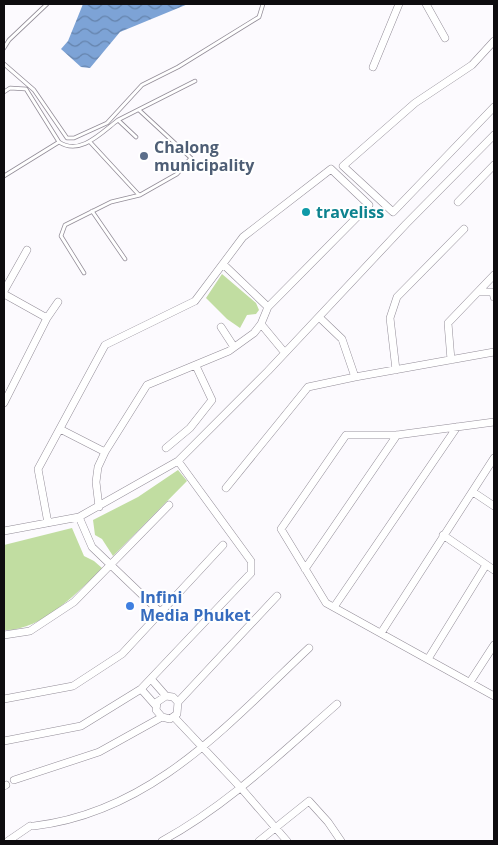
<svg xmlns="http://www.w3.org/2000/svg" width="498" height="845" font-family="'Open Sans',sans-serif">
<defs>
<pattern id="water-waves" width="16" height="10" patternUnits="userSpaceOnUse" patternTransform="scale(1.25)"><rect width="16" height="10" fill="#7da3d6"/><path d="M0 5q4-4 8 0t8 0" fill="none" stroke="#6583ac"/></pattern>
</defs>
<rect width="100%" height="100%" fill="#fcfafe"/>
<!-- green -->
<path fill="#c1dda1" d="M222,274L256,303L259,310L256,314L247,315L240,328L227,319L206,298Z
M178,470L187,481L113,556L102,539L95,535L93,520L138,497Z
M72,528L84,556L94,561L102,568C79,592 39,632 4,630V545Z"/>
<!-- water -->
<path fill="url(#water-waves)" d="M83,4H188L120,32L90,68L81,67L61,49L68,41Z"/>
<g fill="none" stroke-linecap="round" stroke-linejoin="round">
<defs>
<path id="service" d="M4,48L9,40L47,4
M4,64L34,90L67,138H74L107,123L142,85L178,67L259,17L263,4
M4,92L10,88L26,89L59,142C80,156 101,133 118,120L136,137
M118,120L195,81
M90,142L139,195
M4,176L59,142
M92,211L125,259
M84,273L61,236L65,225L111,202L140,195L177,174L191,158L139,110"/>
<path id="minor" d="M426,4L445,38
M494,41L472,65L415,103L343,166L393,212L494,107
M373,67L399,4
M458,202L494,165
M223,264L268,307
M4,291L27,250
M479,292H493L494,297
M4,294L47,318
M261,324L285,353
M221,327L234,347
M451,360L448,323L494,275
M396,370L390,318L397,297L464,229
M355,377L494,352
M4,403L47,318L58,302
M494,422L397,435H346L281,529L326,603L494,696
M60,429L105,452
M166,448L190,428L212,400L196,366
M226,488L308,387L355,377L342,339L319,317
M473,492L494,506
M79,517L92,547L161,613
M48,523L38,469L105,345L195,301L243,237L331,169L369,205L268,307L261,324L254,333L229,351L147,385L105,452L98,467L96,482L99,507
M4,531L79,517L178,461L268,371L406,224L494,135
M443,535L494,570
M305,569L397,435
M334,607L457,427
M381,633L494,458
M4,635L30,631L74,602L169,505
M428,659L486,565
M152,680L166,696L173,697L178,702L177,714L170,719L162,717L156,710L157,702L166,696
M470,682L494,645
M141,689L156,706
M4,699L73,686L122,654L223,545
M178,702L277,596
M174,717L241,788L287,841
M4,741L81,726L141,689L251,573V561L178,461
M14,780L99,752L162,717
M4,786L6,785
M34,826C152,812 227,725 309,648
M8,841L30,826
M162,841C228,805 281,753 337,704
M259,841L309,801L328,822L341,841"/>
</defs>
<!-- service casing -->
<use href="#service" stroke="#938d98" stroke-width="4.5"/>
<!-- minor casing -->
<use href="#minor" stroke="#938d98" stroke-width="8"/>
<!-- service -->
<use href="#service" stroke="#fff" stroke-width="3"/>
<!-- minor -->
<use href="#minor" stroke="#fff" stroke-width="7"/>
</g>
<!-- markers -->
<circle fill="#5c6f8a" stroke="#fff" stroke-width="2" cx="144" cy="156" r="5"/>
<circle fill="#0f9aa8" stroke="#fff" stroke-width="2" cx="306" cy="212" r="5"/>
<circle fill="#3f7fe0" stroke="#fff" stroke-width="2" cx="130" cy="606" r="5"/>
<g text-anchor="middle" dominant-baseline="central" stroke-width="4" stroke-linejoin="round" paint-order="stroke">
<!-- service labels -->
<g font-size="16" font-weight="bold" fill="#4e5e75" stroke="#fff" text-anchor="start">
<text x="154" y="147">Chalong<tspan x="154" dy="18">municipality</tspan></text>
</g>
<!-- culture labels -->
<g font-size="16" font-weight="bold" fill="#0d838f" stroke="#fff" text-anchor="start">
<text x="316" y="212">traveliss</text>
</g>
<!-- shop labels -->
<g font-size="16" font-weight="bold" fill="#366cbe" stroke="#fff" text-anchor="start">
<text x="140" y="597">Infini<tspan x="140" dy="18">Media Phuket</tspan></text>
</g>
</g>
<!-- border -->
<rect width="498" height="845" fill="none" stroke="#0e0c0f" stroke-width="10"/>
</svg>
